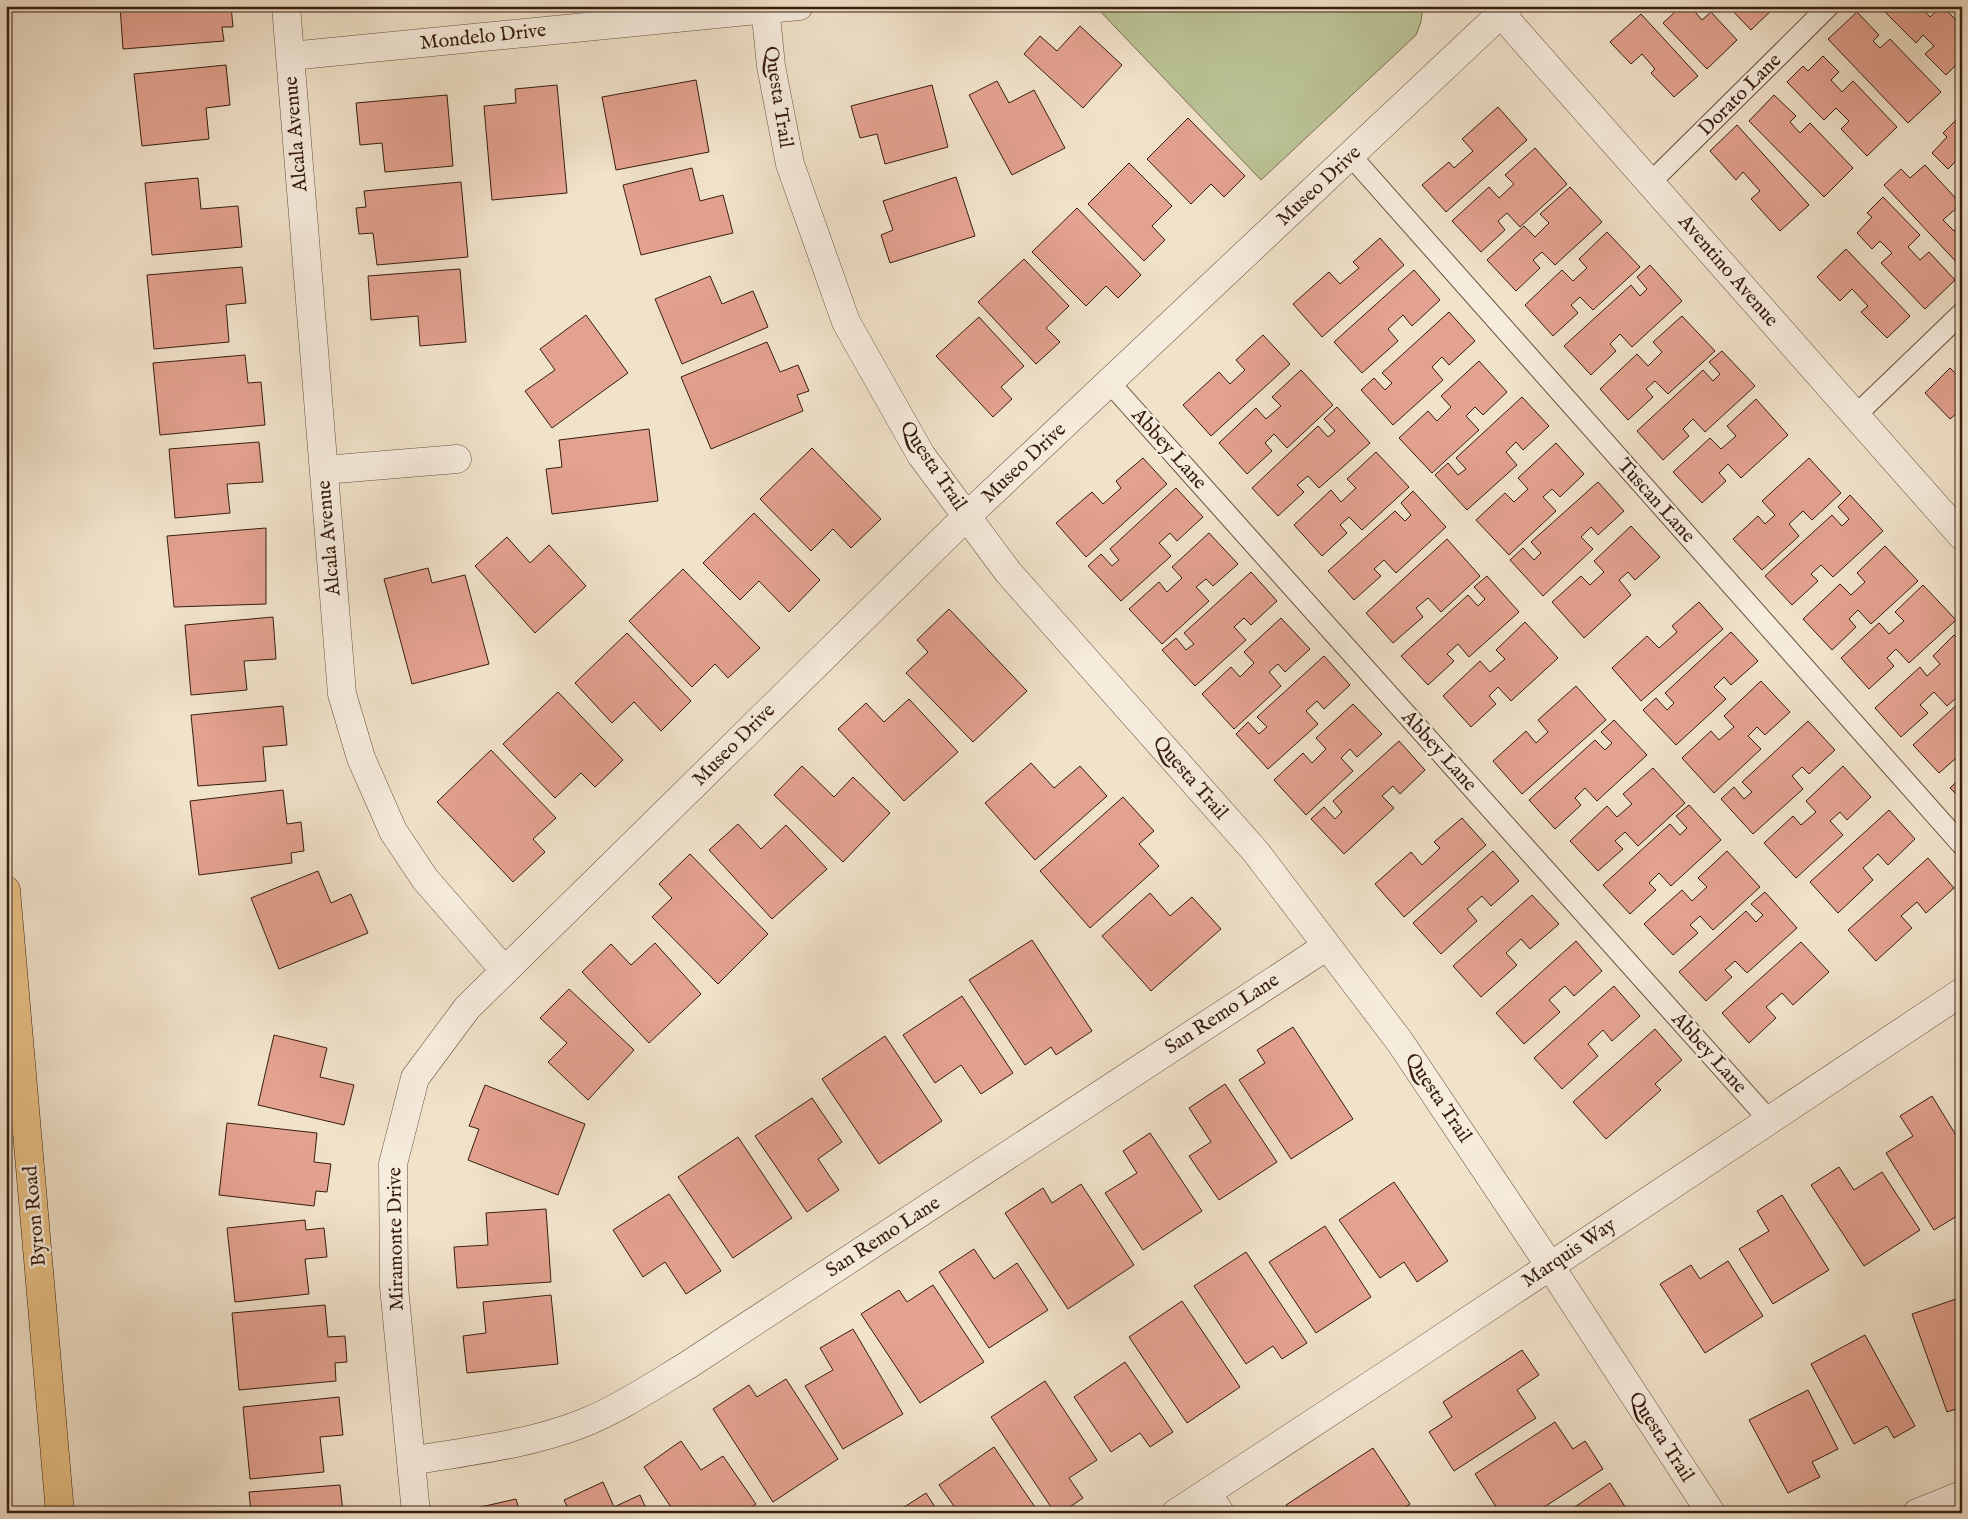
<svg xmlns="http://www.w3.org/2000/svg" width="1968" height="1519" font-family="'IM FELL English',serif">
<rect width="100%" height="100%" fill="#f1e2ca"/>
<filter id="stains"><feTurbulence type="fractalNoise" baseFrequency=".004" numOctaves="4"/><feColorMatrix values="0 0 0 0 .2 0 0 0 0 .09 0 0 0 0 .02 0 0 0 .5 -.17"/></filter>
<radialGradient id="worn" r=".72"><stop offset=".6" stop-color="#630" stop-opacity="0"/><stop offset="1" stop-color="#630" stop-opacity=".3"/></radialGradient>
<!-- green -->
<path fill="#bbc396" stroke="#797052" d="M1100,6H1423L1421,22L1416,35L1261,180L1098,9Z"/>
<!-- building -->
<path fill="#e3a18f" stroke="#371d0e" d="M120,6H231L233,27H222L224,41L123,49Z
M1667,6H1690L1702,20L1711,12L1737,40L1707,69L1663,23L1674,13Z
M1728,6H1776L1751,30Z
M1879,6H1920L1930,17L1942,6L1962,26V59L1946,75L1925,54L1934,46L1923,35L1916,43Z
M1857,12L1879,35L1873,41L1880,48L1890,39L1941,92L1908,123L1828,39Z
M1641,14L1698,76L1674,97L1651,73L1655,69L1642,54L1631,64L1610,42Z
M1080,26L1122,65L1083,108L1024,54L1040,36L1057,51Z
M1823,56L1839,72L1831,80L1842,92L1853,81L1897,127L1867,156L1841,129L1849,121L1836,108L1824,120L1787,82L1803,66L1808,71Z
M226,65L230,105L206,108L209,139L142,146L134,74Z
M696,80L709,152L616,170L602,97Z
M997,81L1009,103L1034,90L1065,148L1012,175L969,95Z
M557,85L567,193L492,200L484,106L516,103L515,89Z
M932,85L948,147L885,164L877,134L860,138L851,106Z
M447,95L453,166L385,172L382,143L360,145L356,103Z
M1774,95L1796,116L1790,122L1800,133L1810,123L1853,168L1824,197L1749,121Z
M1498,107L1527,140L1446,212L1422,185L1449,162L1454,168L1473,151L1462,139Z
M1959,117L1962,119V167L1956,161L1948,169L1932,153L1947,137L1943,133Z
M1188,118L1245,176L1224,197L1211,184L1191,204L1147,159Z
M1737,125L1809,205L1780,231L1751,199L1760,191L1743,172L1736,180L1710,151Z
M1535,148L1567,184L1520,227L1507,213L1498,221L1505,230L1481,252L1452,221L1489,187L1499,198L1514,184L1505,175Z
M1129,163L1172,206L1152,226L1165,240L1144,261L1088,204Z
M1925,165L1961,204L1943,220L1954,231L1962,224V268L1884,185L1901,169L1910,178Z
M692,168L700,201L723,195L733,233L641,255L623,185Z
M956,177L975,236L890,263L881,235L893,230L883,201Z
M198,178L201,209L238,206L242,247L152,255L145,183Z
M1962,178V189L1957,183Z
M461,182L468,257L377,265L373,233L359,234L356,208L366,207L364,191Z
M1570,187L1602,222L1555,265L1542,252L1533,260L1540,268L1516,291L1487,260L1524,226L1535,237L1549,223L1540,214Z
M1883,197L1920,235L1908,247L1920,260L1929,252L1955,280L1925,309L1881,263L1892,253L1880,241L1872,249L1857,233L1872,217L1867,213Z
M1077,208L1141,275L1118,298L1106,286L1086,306L1032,252Z
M1607,232L1640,267L1593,310L1580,297L1571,305L1578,313L1553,336L1525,305L1562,270L1573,281L1587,268L1579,259Z
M1380,238L1404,265L1322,337L1293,304L1329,272L1340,284L1359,268L1353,262Z
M1846,249L1910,316L1887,338L1861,312L1868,306L1852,289L1840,301L1817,277Z
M1024,259L1069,306L1046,328L1060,342L1036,364L978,302Z
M1650,265L1682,301L1632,347L1620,334L1610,344L1616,351L1591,375L1564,346L1631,285L1640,296L1647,289L1637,277Z
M242,267L246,303L226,305L229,342L154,349L147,275Z
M460,269L466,342L420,346L418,316L371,320L368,276Z
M1414,270L1440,300L1412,326L1403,315L1388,329L1398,341L1362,373L1334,342Z
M710,276L722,304L753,291L768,327L682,364L655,299Z
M1449,312L1475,341L1449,365L1442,357L1432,367L1443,380L1393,425L1361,390L1374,378L1385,390L1392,383L1382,373Z
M586,315L628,373L552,428L525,391L555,370L540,349Z
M1682,316L1715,351L1668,394L1655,381L1646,389L1653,397L1628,420L1600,389L1637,354L1648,366L1662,352L1653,342Z
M979,317L1024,366L1001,387L1012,399L993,417L936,356Z
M1263,335L1290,364L1211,436L1183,405L1219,372L1230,384L1245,370L1236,360Z
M767,342L780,372L798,365L809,391L797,395L803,411L711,449L681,377Z
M1722,351L1755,386L1705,432L1693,419L1683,429L1689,436L1663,460L1637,431L1703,370L1713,381L1720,374L1709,362Z
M245,355L248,383L261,382L265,425L160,435L153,363Z
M1479,361L1507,392L1483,415L1475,407L1466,416L1479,430L1432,473L1399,438L1428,411L1437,421L1451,407L1441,396Z
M1950,368L1962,380V418L1957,413L1950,419L1925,393Z
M1301,370L1333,405L1287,448L1274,434L1265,443L1272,451L1247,474L1219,443L1256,408L1266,419L1281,406L1272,397Z
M1522,397L1549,426L1523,450L1516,442L1506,452L1517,465L1467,510L1435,475L1448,463L1458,475L1466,469L1456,458Z
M1756,399L1788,435L1741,478L1728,464L1719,473L1726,481L1702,503L1673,472L1710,438L1721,449L1736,436L1727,426Z
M1337,407L1370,443L1319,488L1308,476L1297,485L1304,492L1278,516L1252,488L1318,426L1328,437L1335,431L1324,419Z
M649,429L658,501L552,514L546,469L562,467L559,440Z
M259,442L263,482L227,484L230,513L175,518L169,449Z
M1556,443L1584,474L1560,497L1552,489L1543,497L1556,511L1509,555L1476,520L1505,493L1514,502L1528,489L1518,478Z
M812,448L881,519L851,548L833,529L811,551L760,499Z
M1376,452L1409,487L1362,530L1349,517L1340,525L1347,533L1322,556L1294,525L1331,490L1341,502L1356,488L1347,479Z
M1143,458L1167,484L1086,557L1056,523L1092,492L1103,504L1121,488L1116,481Z
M1809,458L1841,493L1812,520L1803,511L1789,524L1799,536L1762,570L1733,539L1758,516L1765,524L1775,515L1762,501Z
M1598,482L1624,511L1598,535L1591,527L1581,537L1593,549L1543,596L1510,560L1523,548L1534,560L1541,553L1531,542Z
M1176,488L1203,517L1177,541L1170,533L1159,543L1171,556L1121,601L1088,566L1101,554L1112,566L1119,560L1110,549Z
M1413,491L1446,527L1396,573L1384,560L1374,569L1381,576L1354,600L1328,571L1395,511L1405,521L1411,515L1401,503Z
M1850,495L1883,531L1833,577L1821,565L1811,574L1818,581L1792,605L1765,576L1832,515L1842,526L1849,519L1838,507Z
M754,513L820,580L789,612L759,581L740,600L703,563Z
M1631,526L1660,557L1635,580L1628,572L1619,580L1631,595L1584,638L1552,602L1581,576L1590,585L1604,572L1594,561Z
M266,528V604L174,607L167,536Z
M1209,533L1238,564L1213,586L1206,579L1196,587L1209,601L1162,644L1129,609L1159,582L1167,592L1182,578L1172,567Z
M507,537L530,563L549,545L586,586L535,633L475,566Z
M1447,539L1480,576L1441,612L1428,598L1416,608L1423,617L1393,643L1366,613Z
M1885,546L1918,581L1871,624L1858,610L1849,619L1856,627L1832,650L1803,619L1840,584L1851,595L1865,582L1857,573Z
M428,568L432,583L465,575L489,664L412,684L384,579Z
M683,569L760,648L728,678L715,664L692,687L629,621Z
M1251,572L1277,601L1251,625L1244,618L1234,627L1246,640L1195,686L1162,650L1176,638L1186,650L1194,644L1184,633Z
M1487,576L1519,612L1469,657L1458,644L1447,654L1454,661L1428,685L1401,656L1468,595L1478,606L1485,599L1474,587Z
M1923,585L1956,620L1909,663L1896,649L1887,658L1894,666L1869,689L1841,658L1879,623L1889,634L1904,621L1895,612Z
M1699,602L1723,629L1641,701L1612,668L1647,636L1659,648L1677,632L1672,626Z
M949,609L1027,691L973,742L906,673L928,652L917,640Z
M273,617L276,659L244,661L247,690L191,695L185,625Z
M1281,618L1310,649L1285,672L1278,664L1269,672L1281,686L1234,729L1202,694L1231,667L1240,677L1254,663L1244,652Z
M1525,622L1558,658L1511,701L1498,687L1489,696L1496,704L1471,727L1443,696L1480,661L1490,672L1505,659L1496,650Z
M1731,632L1758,661L1731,685L1724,677L1714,687L1726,699L1676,745L1643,710L1656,698L1667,710L1674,703L1665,693Z
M627,633L691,701L661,731L634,702L612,723L575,683Z
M1954,635L1962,643V693L1947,706L1934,692L1920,705L1928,713L1901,737L1875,708L1920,667L1927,676L1940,664L1933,656Z
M1324,656L1350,685L1324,709L1317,701L1306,711L1318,724L1268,769L1236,734L1248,722L1259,734L1267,727L1257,717Z
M1761,681L1790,712L1765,735L1757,727L1748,736L1761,749L1714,793L1682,758L1711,731L1719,740L1734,727L1724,716Z
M1576,686L1606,720L1522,794L1493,761L1526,731L1536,743L1548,732L1538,720Z
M558,692L623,760L595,787L581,773L555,798L503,744Z
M909,699L958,752L904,801L838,729L866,703L884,722Z
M1962,700V739L1959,742L1962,745V753L1939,773L1913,745Z
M1353,704L1382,734L1357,757L1350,749L1341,758L1353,771L1306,815L1274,780L1303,753L1312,763L1326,749L1316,738Z
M283,706L287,745L263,747L266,781L198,786L191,715Z
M1614,720L1647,755L1597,801L1585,788L1575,798L1581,805L1555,829L1529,800L1595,740L1605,750L1612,743L1601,732Z
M1808,721L1835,750L1809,774L1802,767L1792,776L1803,789L1753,834L1721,799L1734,787L1744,799L1752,792L1742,782Z
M1399,741L1425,770L1400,794L1393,786L1382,796L1394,808L1344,854L1311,819L1324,807L1335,819L1342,812L1333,801Z
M491,750L556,818L533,839L545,852L513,882L437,802Z
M1031,763L1054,788L1080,766L1107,796L1035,860L985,803Z
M802,766L834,797L853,777L890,813L843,862L774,795Z
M1843,766L1871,797L1847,820L1840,812L1830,821L1843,835L1796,878L1764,843L1793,816L1801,825L1816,812L1806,801Z
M1653,768L1685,803L1638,846L1625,832L1615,841L1623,849L1598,871L1570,841L1607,806L1617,817L1632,804L1623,794Z
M1962,777V800L1950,788Z
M283,790L287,824L301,822L304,851L291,853L292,863L199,875L190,801Z
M1123,797L1154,831L1139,844L1159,866L1090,928L1040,871Z
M1689,805L1721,840L1671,886L1659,873L1649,883L1656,890L1630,914L1603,885L1670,824L1680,835L1687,828L1676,816Z
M1889,810L1915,839L1888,865L1878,854L1863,868L1873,880L1838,913L1810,882Z
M1462,818L1486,845L1404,917L1375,884L1411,852L1422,865L1440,848L1434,842Z
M738,824L761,849L786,825L827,869L772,919L709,850Z
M1493,851L1519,881L1491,906L1482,896L1467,909L1477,921L1441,954L1413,923Z
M1727,851L1760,887L1713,930L1700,916L1690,925L1698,933L1673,955L1644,924L1682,890L1692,901L1707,887L1698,878Z
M690,854L768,934L718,984L652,917L672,898L659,884Z
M1928,858L1954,888L1926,913L1917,902L1901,916L1912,928L1876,961L1848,930Z
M318,871L331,903L351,894L368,933L279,969L251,898Z
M1765,892L1797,928L1747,973L1735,961L1725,970L1732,977L1706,1001L1679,972L1746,911L1756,922L1763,915L1751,904Z
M1150,893L1170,916L1192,897L1221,929L1151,991L1102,936Z
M1532,895L1559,924L1530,949L1521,939L1506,953L1517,965L1481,997L1453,966Z
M1032,940L1092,1031L1056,1055L1051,1047L1025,1065L969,980Z
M1576,941L1602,971L1574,996L1565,986L1549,1000L1560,1012L1524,1044L1496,1013Z
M1801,942L1829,972L1793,1005L1782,993L1766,1007L1776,1018L1749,1043L1722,1013Z
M655,943L701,994L649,1043L582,972L611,944L631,965Z
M1614,986L1640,1016L1612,1041L1603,1030L1588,1044L1598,1056L1562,1089L1534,1058Z
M569,989L634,1050L588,1100L548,1062L567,1043L540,1018Z
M962,996L1013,1073L981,1094L961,1065L935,1083L903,1035Z
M1293,1027L1353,1119L1291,1159L1239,1080L1265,1063L1257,1050Z
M1655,1029L1682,1060L1655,1084L1661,1090L1606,1139L1573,1102Z
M274,1035L327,1048L320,1077L354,1085L344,1125L258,1105Z
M885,1036L942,1121L879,1164L822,1079Z
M1225,1084L1277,1162L1219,1200L1189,1156L1211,1142L1189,1108Z
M485,1085L585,1124L558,1195L468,1160L479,1129L469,1126Z
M1932,1096L1962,1145V1213L1934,1230L1886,1153L1913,1136L1900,1116Z
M812,1098L842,1142L818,1159L839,1190L807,1212L755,1136Z
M227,1123L317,1133L314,1162L331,1164L327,1192L316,1191L314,1206L219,1195Z
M1150,1133L1202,1211L1143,1250L1105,1193L1137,1173L1123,1151Z
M738,1137L792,1218L733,1258L678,1177Z
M1839,1167L1854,1190L1882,1172L1920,1230L1864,1266L1811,1185Z
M1394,1182L1448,1261L1417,1282L1404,1262L1380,1278L1339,1220Z
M1081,1184L1134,1265L1068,1309L1005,1213L1043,1188L1052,1203Z
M669,1194L721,1271L686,1294L665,1262L643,1277L613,1230Z
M1782,1195L1829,1270L1773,1304L1739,1249L1769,1231L1757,1211Z
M546,1209L551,1282L457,1288L454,1247L488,1245L486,1213Z
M305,1220L306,1230L324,1228L327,1257L305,1259L309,1294L235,1302L227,1228Z
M1325,1226L1371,1297L1316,1333L1269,1262Z
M974,1249L994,1279L1017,1263L1048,1310L989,1348L939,1272Z
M1246,1252L1307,1343L1282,1359L1273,1346L1246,1364L1194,1286Z
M1728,1261L1763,1316L1705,1353L1660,1284L1691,1265L1700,1279Z
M933,1285L984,1362L920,1403L861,1314L899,1290L907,1302Z
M551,1295L558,1364L467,1373L463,1336L486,1333L483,1302Z
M1962,1297V1407L1947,1412L1912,1314Z
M1182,1301L1240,1387L1187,1423L1129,1337Z
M325,1305L328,1337L345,1336L347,1362L335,1363L336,1381L239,1390L232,1313Z
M853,1329L903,1414L843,1449L805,1386L833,1370L820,1348Z
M1865,1335L1915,1426L1894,1438L1887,1426L1854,1444L1811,1364Z
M1522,1350L1539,1375L1517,1390L1536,1418L1454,1471L1429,1432L1452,1417L1443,1402Z
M1125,1362L1173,1432L1150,1447L1140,1433L1111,1452L1074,1397Z
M786,1379L838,1459L773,1502L713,1409L749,1385L757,1397Z
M1045,1381L1097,1460L1069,1478L1083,1498L1061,1513H1055L991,1417Z
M1808,1390L1838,1449L1812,1462L1820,1477L1788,1493L1749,1420Z
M339,1397L343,1435L320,1437L324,1472L250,1479L243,1407Z
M1555,1422L1573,1449L1585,1441L1603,1469L1535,1513H1500L1475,1474Z
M681,1441L701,1470L723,1456L756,1504L744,1513H675L644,1467Z
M994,1447L1039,1513H959L939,1485Z
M1373,1448L1410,1504L1397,1513H1291L1286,1505Z
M603,1482L614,1507L640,1495L648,1513H570L564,1500Z
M1610,1483L1629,1513H1566Z
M340,1485L343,1513H251L249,1492Z
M926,1493L939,1513H895Z
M516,1499L520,1513H464L463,1511Z
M548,1507L550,1513H524Z"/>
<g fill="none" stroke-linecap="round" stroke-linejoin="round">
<defs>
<path id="service" d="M1351,156L1962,845
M1650,183L1829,6
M1110,383L1769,1120
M1856,415L1962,313"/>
<path id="minor" d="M286,6L342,694L361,758L393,831L425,879L505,971
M765,6L771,66L790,164L846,322L921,455L1008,572L1256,852L1400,1042L1550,1266L1711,1513
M1494,6L1962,536
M290,56L799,6
M324,470L457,459
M411,1461C468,1451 527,1445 581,1424C619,1409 653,1386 688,1365L1327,946
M1207,1493L1220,1513
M416,1513L394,1287L393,1164L415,1078L467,1008L967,516L1509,6
M1176,1513L1400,1366L1962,992
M1917,1513L1962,1495"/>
<path id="primary" d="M6,890L60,1513"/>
</defs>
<!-- service casing -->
<use href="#service" stroke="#664e3d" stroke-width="22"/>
<!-- minor casing -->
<use href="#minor" stroke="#664e3d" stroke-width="29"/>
<!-- primary casing -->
<use href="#primary" stroke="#371d0e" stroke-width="29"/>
<!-- service -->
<use href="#service" stroke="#f6ecdd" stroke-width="20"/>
<!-- minor -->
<use href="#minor" stroke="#f6ecdd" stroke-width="28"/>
<!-- primary -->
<use href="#primary" stroke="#e8c185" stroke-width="28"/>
</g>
<g text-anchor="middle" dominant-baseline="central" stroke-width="5" stroke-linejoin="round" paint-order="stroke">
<!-- street labels -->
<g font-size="20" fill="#371d0e" stroke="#f6ecdd">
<text transform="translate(483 37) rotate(-6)">Mondelo Drive</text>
<text transform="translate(1740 95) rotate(-45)">Dorato Lane</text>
<text transform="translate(778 97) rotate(81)">Questa Trail</text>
<text transform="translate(296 134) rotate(-95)">Alcala Avenue</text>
<text transform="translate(1319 186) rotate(-43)">Museo Drive</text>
<text transform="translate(1728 271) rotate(49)">Aventino Avenue</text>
<text transform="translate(1169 449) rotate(48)">Abbey Lane</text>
<text transform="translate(1024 463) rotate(-43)">Museo Drive</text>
<text transform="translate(933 466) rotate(56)">Questa Trail</text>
<text transform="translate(1656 501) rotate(48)">Tuscan Lane</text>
<text transform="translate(329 538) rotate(-95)">Alcala Avenue</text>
<text transform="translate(734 745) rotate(-45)">Museo Drive</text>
<text transform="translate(1439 751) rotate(48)">Abbey Lane</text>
<text transform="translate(1190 778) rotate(49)">Questa Trail</text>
<text transform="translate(1222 1014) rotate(-33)">San Remo Lane</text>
<text transform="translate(1709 1053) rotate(48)">Abbey Lane</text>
<text transform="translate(1438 1098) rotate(56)">Questa Trail</text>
<text transform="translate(35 1216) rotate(-95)">Byron Road</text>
<text transform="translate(883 1237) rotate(-33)">San Remo Lane</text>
<text transform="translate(396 1239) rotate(-91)">Miramonte Drive</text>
<text transform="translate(1569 1253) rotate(-34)">Marquis Way</text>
<text transform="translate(1661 1437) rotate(57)">Questa Trail</text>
</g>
</g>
<!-- margin -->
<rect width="1968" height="1519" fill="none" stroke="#f1e2ca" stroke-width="25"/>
<rect x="8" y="8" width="1953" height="1504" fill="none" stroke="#371d0e" stroke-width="2.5"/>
<rect x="12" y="12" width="1943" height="1494" fill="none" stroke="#371d0e"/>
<rect width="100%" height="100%" filter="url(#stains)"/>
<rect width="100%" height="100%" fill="url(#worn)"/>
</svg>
